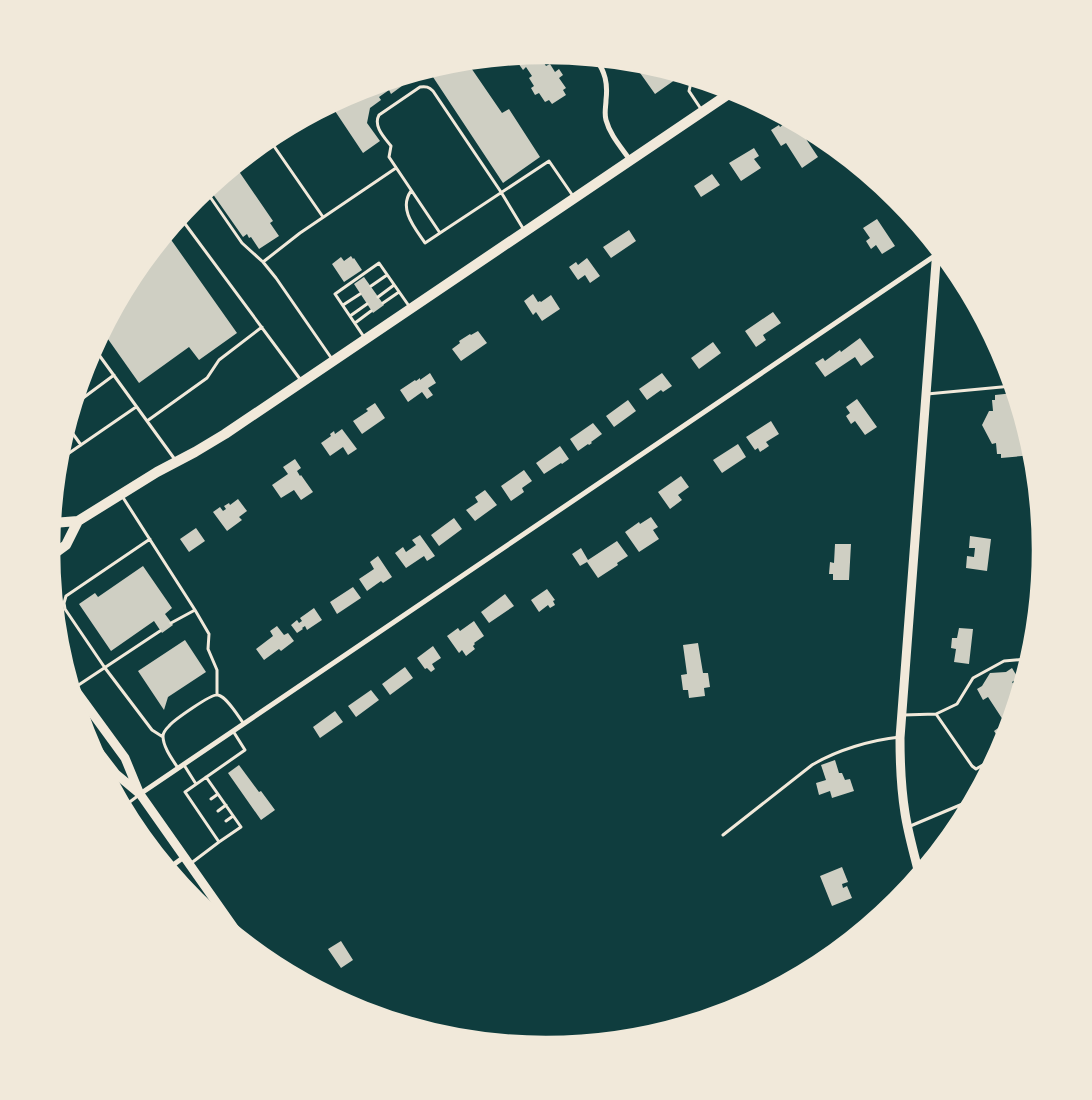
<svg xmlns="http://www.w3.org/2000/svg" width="1092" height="1100" font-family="'Varela Round',sans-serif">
<rect width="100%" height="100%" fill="#0f3d3e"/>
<!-- building -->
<path fill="#cfcfc3" d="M545,54L540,57L546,66L550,64L555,72L559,69L563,75L559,78L566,88L563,90L566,95L552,104L549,100L545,102L539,93L535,95L531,88L534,86L529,78L532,76L526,67L523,70L516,60L513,63L510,58Z
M467,62L502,113L509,109L540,157L503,183L433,77L417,75L391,94L389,90L379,97L381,100L370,108L367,123L380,141L363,153L331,105L356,92L372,87L377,94L387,88L384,83L450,63Z
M633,63L643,64L677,74L679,77L655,94Z
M789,120L807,130L802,133L818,157L802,168L786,143L781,146L771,130L779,125L780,127Z
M754,148L759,156L754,159L761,168L741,181L729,163Z
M231,170L233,174L238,170L273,221L270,223L279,236L259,249L251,237L249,238L247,234L243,237L210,190L216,186L214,184Z
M712,174L720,185L701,197L694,186Z
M877,219L895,246L882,254L876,245L871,249L866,241L870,238L863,228Z
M629,230L636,241L611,258L603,247Z
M167,234L237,333L199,360L189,347L139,383L103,332L134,274Z
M351,256L353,259L354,258L362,270L344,282L332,264L341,257L344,261Z
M587,258L600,276L590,283L585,275L578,280L569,267L576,262L578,265Z
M364,277L384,305L373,313L354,284Z
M533,294L538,302L540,301L541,302L551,295L560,309L542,321L536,312L533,315L524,301Z
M773,312L781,323L763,335L766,340L756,347L745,331Z
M478,331L487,343L461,361L452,349L460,343L459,341L470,334L471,335Z
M860,338L874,357L861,366L855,357L825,377L815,363L823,358L825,361L840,350L841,352Z
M713,342L721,353L699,369L691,358Z
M430,373L436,383L428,388L433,395L427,399L422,392L408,402L400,390L415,380L416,381L420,378V380Z
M662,373L672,386L663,392L661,390L647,400L639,389Z
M1014,393L1033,455L1001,458V454H997L996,443L992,444L982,425L989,411H993L992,400H995V395Z
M857,399L877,427L865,435L855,421L851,424L846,416L850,413L846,407Z
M628,400L636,411L614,427L606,416Z
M375,403L385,418L362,434L353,421L368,411L366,409Z
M771,421L779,434L766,442L769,446L760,452L758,448L755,450L746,437Z
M593,423L602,434L591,442L592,443L589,445L588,444L578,451L570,439Z
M342,429L357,449L348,455L343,447L330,456L321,443L331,436L330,434L334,431L335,434Z
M738,444L746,457L722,473L713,460Z
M560,446L569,459L562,464L561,463L544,474L536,463Z
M295,459L301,468L297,471L300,476L301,475L313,492L301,500L294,490L281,498L272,485L288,474L283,467Z
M524,470L532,481L522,488L524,492L511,501L501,486Z
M681,476L689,487L678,495L682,500L670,509L658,492Z
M485,490L497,505L475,521L466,510L478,502L475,497Z
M238,499L247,511L239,517L242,520L227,531L213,512L220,507L223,511L226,509L224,506L229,503L230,505Z
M651,517L658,527L653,530L659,539L639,552L625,532L639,522L640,524Z
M454,518L462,529L439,546L431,535Z
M196,528L205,541L189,552L180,539Z
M420,535L435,556L427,561L424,556L406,568L395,553L403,547L406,552L416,545L412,540Z
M970,536L991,539L987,571L966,568L967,556L974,557L975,548H969Z
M617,541L628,556L617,563L618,565L598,578L587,562L580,566L572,554L581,548L588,560Z
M835,544H851L849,580H833V574H829L830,562L834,563Z
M378,556L392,577L383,583L381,581L367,591L359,579L374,569L370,562Z
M143,566L172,608L165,614L173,625L162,633L154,621L111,651L79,604L95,593L98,597Z
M353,587L361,598L337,614L330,602Z
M547,589L555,600L553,601L555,605L550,608L548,605L539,612L531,600Z
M505,594L514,606L489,623L481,612Z
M314,608L322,620L307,630L305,626L302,628L303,629L297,633L291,625L297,620L299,623L302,621L300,618Z
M474,621L484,636L474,643L475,644L473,646L475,649L466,656L462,650L459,653L447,636L458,628L460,631Z
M277,626L284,635L288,633L294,641L281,651L279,649L264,660L256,649L273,636L270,631Z
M959,628L973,629L969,664L954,662L956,649L951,648L952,638H957Z
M185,640L206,672L168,697L164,710L138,671Z
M698,643L703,673H708L710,687L704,688L705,696L689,698L688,690H683L681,675L687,674L683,645Z
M433,646L441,658L432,664L435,669L431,672L427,668L425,669L417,658Z
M405,667L413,678L390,695L382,684Z
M1012,668L1018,678L1012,682L1019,692L1006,734L998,737L994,731L1005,723L988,697L983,700L977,689L982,686L990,673L1006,672Z
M371,690L379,700L356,717L348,706Z
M335,711L343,722L320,738L313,727Z
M835,760L839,773H842L845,780L850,779L854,791L832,798L830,791L819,795L816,783L826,780L821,765Z
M239,765L259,792L261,791L275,810L261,820L228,773Z
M842,867L848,882L842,884L843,888L847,886L852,898L832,906L820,876Z
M341,941L353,960L341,968L328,949Z"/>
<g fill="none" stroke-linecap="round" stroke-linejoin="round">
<!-- service -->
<path stroke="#f1e9da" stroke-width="3" d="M692,78L689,91L701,109
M269,139L323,217
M206,191L242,243L263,262
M411,191C398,209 415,228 425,243L440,233
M180,217L300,379
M524,230L501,192L433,91C429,87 426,86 420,87L379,115C373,126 384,137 391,146L389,157L440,233L549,161L573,196
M371,286L387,275
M378,297L394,285
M383,303L399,292
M343,305L360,294
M350,316L367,304
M355,323L371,311
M364,337L335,294L379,263L409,306
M94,348L176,461
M89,357L97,351
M332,359L276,278L263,262L300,233L396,168
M927,394L1012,386
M75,404L114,375
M147,421L207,378L219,360L262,327
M68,427L81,445
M59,460L136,407
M122,496L195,610L171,623
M150,539L66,596L64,603L65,609L105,668L152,730L163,737
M195,610L209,634L208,649L217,670V695
M74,688L160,631
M936,714L972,766L976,769L995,758
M903,715L936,714L957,704L973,678L1004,661L1027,659L1029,658
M184,765L196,784
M178,768C172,759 163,747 163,736C163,732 166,729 169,726C174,720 212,693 218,695C227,697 238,716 244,724
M206,777L241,827L219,842
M211,799L218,794
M123,807L139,795
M218,811L226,805
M226,821L233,816
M908,827L972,800
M723,835L812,765C837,750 871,740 900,737
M190,864L219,842L185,792L245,750L233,731"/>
<!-- minor -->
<path stroke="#f1e9da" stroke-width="5" d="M596,59C605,72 608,83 606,100C606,106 604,113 606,120C610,135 621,147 630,160
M140,794L936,255
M169,868L184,857"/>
<!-- secondary -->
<path stroke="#f1e9da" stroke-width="9" d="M71,684L125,758L139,792
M86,735L116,774L140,794L242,939
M919,874C914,853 908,833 905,813C901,788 900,763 900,738L937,249"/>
<!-- primary -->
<path stroke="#f1e9da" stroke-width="10" d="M53,523L78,521L157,472L195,452L225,434L733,91
M51,556L66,545L78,521"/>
</g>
<!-- crop -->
<path d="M0 0H1092V1100H0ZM59 550a487 487 0 1 1 974 0a487 487 0 1 1-974 0Z" fill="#f1e9da" fill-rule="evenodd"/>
<path fill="none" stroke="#f1e9da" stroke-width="2.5" d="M59 550a487 487 0 1 1 974 0a487 487 0 1 1-974 0Z"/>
</svg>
